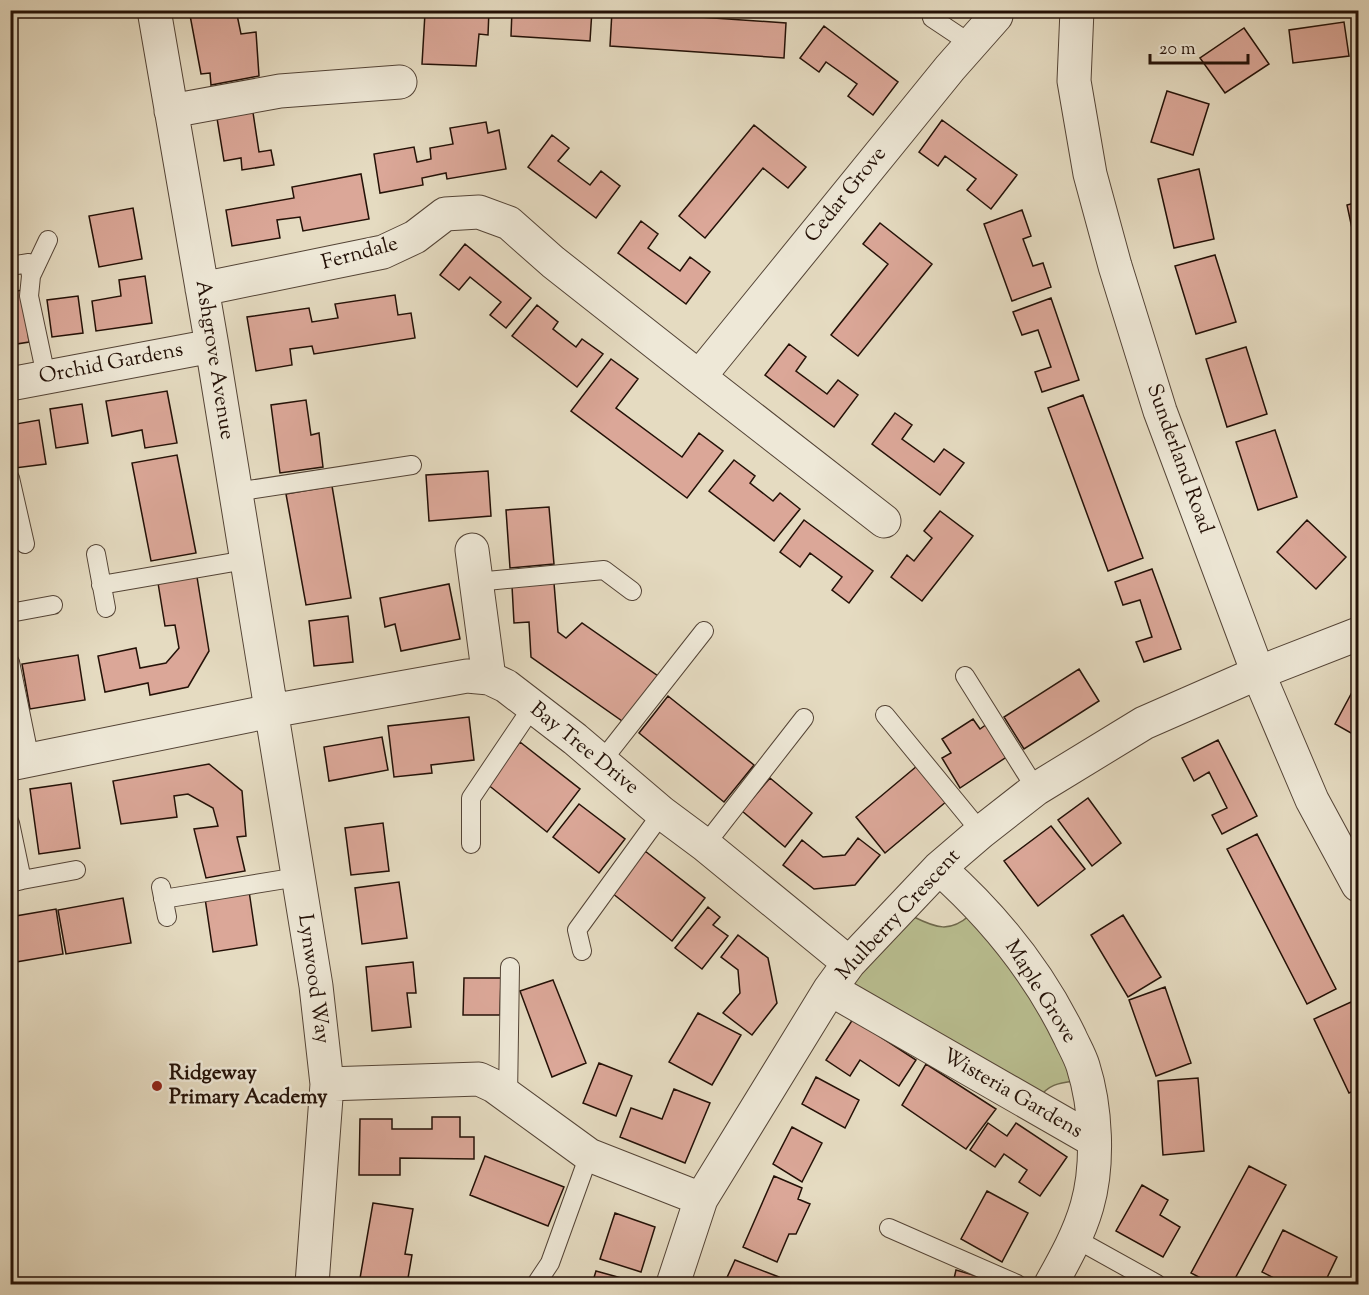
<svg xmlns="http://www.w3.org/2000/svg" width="1369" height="1295" font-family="'Sorts Mill Goudy',serif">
<rect width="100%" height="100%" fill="#e5dbc1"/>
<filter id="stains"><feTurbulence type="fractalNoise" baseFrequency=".00333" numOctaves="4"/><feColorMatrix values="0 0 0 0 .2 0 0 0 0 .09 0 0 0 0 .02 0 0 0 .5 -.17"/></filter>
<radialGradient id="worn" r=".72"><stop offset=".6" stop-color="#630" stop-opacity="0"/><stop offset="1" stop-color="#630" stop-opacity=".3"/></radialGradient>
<!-- green -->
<path fill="#b9be90" stroke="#6e684c" stroke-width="1.5" d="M970,915L1042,1009L1074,1081C1058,1083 1048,1085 1039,1098L848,984L914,917C936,928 950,933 970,915Z"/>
<!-- building -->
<path fill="#dba798" stroke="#241107" stroke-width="1.5" d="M189,10H236L241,34L256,32L259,76L211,85L210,73L201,74Z
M397,10H489L488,35L479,34L476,66L422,64L425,13Z
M512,10H592L590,41L511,36Z
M612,11L786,23L784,58L610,46Z
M1344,22L1349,56L1293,63L1289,30Z
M824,26L898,82L873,115L848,96L857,84L826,62L819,72L800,58Z
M1244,28L1269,64L1225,93L1200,58Z
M1167,91L1209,104L1193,155L1151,142Z
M252,106L259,152L271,150L274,165L242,170L241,158L224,161L216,112Z
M942,120L1017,175L991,209L967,190L976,179L945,156L938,166L919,152Z
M486,122L488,133L499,130L506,169L447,179L446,173L422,178L423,185L380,193L374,154L414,147L417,162L431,159L430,148L453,144L450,128Z
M754,125L806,167L788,188L763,168L705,238L679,216Z
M552,135L569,148L558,161L590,185L601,171L620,186L596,218L528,167Z
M1199,169L1214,239L1174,248L1158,179Z
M361,174L369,219L303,231L300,217L277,220L280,238L232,246L226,210L294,198L292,187Z
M1358,202V247H1356L1347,205Z
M133,208L142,259L99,267L89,216Z
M1022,210L1031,236L1023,239L1033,266L1043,263L1051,287L1012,301L984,224Z
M641,221L658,234L648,248L680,271L690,257L710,272L686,304L618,253Z
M880,223L932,264L858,356L831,335L888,264L863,244Z
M465,244L531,298L506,328L490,315L501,302L470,277L459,290L440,275Z
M1215,255L1236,322L1196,334L1175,266Z
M145,276L152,323L96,331L92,301L121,296L119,280Z
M23,290L29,342L10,345V292Z
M395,295L398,315L411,313L415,338L314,354L312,346L290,349L292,365L256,371L247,317L309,308L312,322L338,318L335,304Z
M78,296L83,333L52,337L47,300Z
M1051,298L1079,380L1042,392L1035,372L1051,367L1038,330L1022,335L1013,312Z
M537,305L558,322L553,329L576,347L582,339L603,354L577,387L512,336Z
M789,344L806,357L796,371L827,394L838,380L858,395L834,427L765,375Z
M1246,347L1267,414L1227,427L1206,359Z
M611,359L638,379L616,408L682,457L699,433L723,451L687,498L571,411Z
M167,391L177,443L145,448L142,430L112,436L106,401Z
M1083,395L1143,558L1108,571L1048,408Z
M306,400L311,435L319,433L323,467L280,473L271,405Z
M82,404L88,443L56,448L50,409Z
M895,413L912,425L902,439L934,462L944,449L964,463L940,495L872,444Z
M39,420L46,464L15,468L10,425Z
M1275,430L1297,497L1258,510L1236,442Z
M177,455L196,553L151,561L132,463Z
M734,460L755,476L750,483L773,501L780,493L800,509L774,541L709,491Z
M488,471L491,516L429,521L426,475Z
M332,486L351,598L306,605L286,494Z
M549,507L554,564L510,568L506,510Z
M940,511L973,536L922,601L891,577L907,555L914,561L932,538L924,531Z
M804,520L873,571L849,603L832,590L842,577L810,553L800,567L780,552Z
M1307,520L1346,557L1316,589L1277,552Z
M1152,569L1181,649L1144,662L1136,642L1152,637L1140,600L1123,605L1115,582Z
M197,577L209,651L188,687L150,695L148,683L105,692L98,656L136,648L140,668L166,663L179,648L175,625L165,626L158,583Z
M554,583L558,632L566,638L582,623L658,676L625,723L531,657L529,622L514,623L512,586Z
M449,584L460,639L401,651L395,624L385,627L380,598Z
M348,616L353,662L314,666L309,621Z
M78,655L85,700L30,709L22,664Z
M1079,669L1099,701L1024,749L1004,717Z
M1358,681V737L1335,724Z
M668,696L754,765L724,802L639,733Z
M469,717L474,760L431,765L432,773L394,777L388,726Z
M973,719L980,729L987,724L1008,756L960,788L942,758L951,753L942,739Z
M382,737L388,770L329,781L324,747Z
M1218,740L1257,816L1222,834L1212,815L1227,808L1209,772L1194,781L1182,758Z
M520,742L580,789L547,832L487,784Z
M209,764L242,791L246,836L237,837L245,871L206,878L194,829L218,826L213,808L188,794L174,796L177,817L121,824L113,781Z
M917,766L947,801L885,853L856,817Z
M770,778L812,813L785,847L742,811Z
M71,783L80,848L39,854L30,789Z
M1088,798L1121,843L1092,866L1058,820Z
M579,804L625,839L599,873L553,837Z
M383,823L389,871L351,875L345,828Z
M1051,826L1085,869L1038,906L1004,861Z
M1257,834L1336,989L1307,1004L1227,849Z
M858,838L880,855L855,885L814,889L783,865L802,840L823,857L845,855Z
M645,851L705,898L672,941L612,893Z
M399,882L407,938L362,944L355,888Z
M249,891L257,945L213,952L205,898Z
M123,898L131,943L66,954L58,910Z
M708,907L720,917L713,925L728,936L702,969L675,948Z
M56,909L63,954L10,963V917Z
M1123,915L1161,977L1128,997L1091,935Z
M738,935L768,958L777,1003L752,1035L723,1013L740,993L738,970L721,957Z
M413,962L416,993H407L411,1027L372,1031L366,967Z
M464,978H501L500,1015H463Z
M553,980L586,1063L552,1077L520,991Z
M1165,987L1191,1063L1156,1076L1129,1000Z
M1351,1002L1358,1018V1029L1354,1031L1358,1040V1089L1349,1093L1314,1019Z
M698,1013L741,1035L712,1085L669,1062Z
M853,1019L916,1060L899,1086L860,1060L850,1076L826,1060Z
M599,1063L632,1076L616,1116L583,1103Z
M926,1064L996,1109L966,1149L902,1105Z
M816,1077L859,1100L845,1128L802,1104Z
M1198,1078L1204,1151L1163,1155L1158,1081Z
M674,1089L710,1103L685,1163L620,1137L631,1108L662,1119Z
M432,1117H460V1137H474V1159L400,1158V1175H359L360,1119H392V1129H432Z
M988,1123L1007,1136L1016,1123L1067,1157L1040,1196L1019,1182L1027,1170L1004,1154L995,1167L970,1150Z
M792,1127L822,1143L802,1182L773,1164Z
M485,1156L564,1187L548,1226L470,1195Z
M1249,1166L1286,1185L1232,1284H1212L1191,1273Z
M774,1176L802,1188L798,1199L810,1204L796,1234H789L777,1262L743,1247Z
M1142,1185L1168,1200L1160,1215L1180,1227L1163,1257L1116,1231Z
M987,1191L1028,1213L1002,1262L961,1239Z
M373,1203L413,1209L405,1254L412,1255L407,1284H359Z
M615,1213L655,1227L641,1272L600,1259Z
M1283,1230L1337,1257L1324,1284H1286L1262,1272Z
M735,1260L779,1277L776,1284H724Z
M956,1270L997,1282L996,1284H940L941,1279L953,1283Z
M596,1271L643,1284H592Z"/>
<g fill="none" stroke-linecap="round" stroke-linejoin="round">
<defs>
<path id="service" d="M932,18L971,44
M10,266L29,263L31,276
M46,376L29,296L31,276L48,240
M10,478L25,544
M236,492L412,465
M96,554L106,608
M476,582L604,570L632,591
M101,585L246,560
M10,613L53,605
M10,662L30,760
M965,676L1036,789
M885,715L981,832
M601,762L704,631
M10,823L22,880L10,883
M471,844V798L533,706
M705,845L804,718
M22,880L76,870
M161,887L167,917
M163,899L298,877
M582,951L577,930L662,813
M508,1097L510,967
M889,1228L1017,1284
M1076,1239L1157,1284
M536,1284L550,1263L589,1155"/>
<path id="minor" d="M154,10L212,346L316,986L327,1084L312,1284
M171,111L280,91L400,82
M202,289L383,252L415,237L445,214L479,212L509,223L553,262L699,377L884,521
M699,377L950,68L996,16
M10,384L212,346
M472,550L489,678
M10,764L271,711L467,676L489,678L506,686L575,739L662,813L705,845L849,963
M939,868C992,915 1039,973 1070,1037C1074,1046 1080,1056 1083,1066C1096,1107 1099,1164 1087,1206C1079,1234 1065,1259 1051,1284
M830,989L1093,1140
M327,1084L479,1079L494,1086L589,1155L701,1199
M673,1284L701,1199L830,989L849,963L939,868L981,832L1036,789L1144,723L1258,673L1358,634"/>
<path id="tertiary" d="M1077,10L1074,81L1090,174L1115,266L1160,411L1258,673L1312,800L1358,885"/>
</defs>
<!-- service casing -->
<use href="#service" stroke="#544436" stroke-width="20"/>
<!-- minor casing -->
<use href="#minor" stroke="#544436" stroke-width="35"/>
<!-- tertiary casing -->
<use href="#tertiary" stroke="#544436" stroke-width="35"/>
<!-- service -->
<use href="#service" stroke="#eee8d7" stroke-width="18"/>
<!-- minor -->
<use href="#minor" stroke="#eee8d7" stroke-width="33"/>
<!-- tertiary -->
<use href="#tertiary" stroke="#eee8d7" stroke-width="33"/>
</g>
<!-- markers -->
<circle fill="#8f2418" stroke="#eee8d7" stroke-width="2" cx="157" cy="1086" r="6"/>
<g text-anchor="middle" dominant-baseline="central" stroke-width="5" stroke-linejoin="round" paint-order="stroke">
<!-- street labels -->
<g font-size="21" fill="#241107" stroke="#eee8d7">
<text transform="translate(846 195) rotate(-51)">Cedar Grove</text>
<text transform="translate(360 254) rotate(-15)">Ferndale</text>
<text transform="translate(214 360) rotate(81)">Ashgrove Avenue</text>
<text transform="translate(111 364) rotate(-11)">Orchid Gardens</text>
<text transform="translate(1179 459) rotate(70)">Sunderland Road</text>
<text transform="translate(584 749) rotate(39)">Bay Tree Drive</text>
<text transform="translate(899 915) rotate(-47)">Mulberry Crescent</text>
<text transform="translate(313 979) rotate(82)">Lynwood Way</text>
<text transform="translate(1040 992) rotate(58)">Maple Grove</text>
<text transform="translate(1012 1094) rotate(30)">Wisteria Gardens</text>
</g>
<!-- poi labels -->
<g font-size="21" font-weight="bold" fill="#241107" stroke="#eee8d7" text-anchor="start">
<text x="169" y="1074">Ridgeway<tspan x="169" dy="24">Primary Academy</tspan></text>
</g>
</g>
<!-- margin -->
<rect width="1369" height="1295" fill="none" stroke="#e5dbc1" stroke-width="36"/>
<rect x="12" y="12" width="1345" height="1271" fill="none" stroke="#241107" stroke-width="3"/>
<rect x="18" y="18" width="1333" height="1259" fill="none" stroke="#241107" stroke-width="1.5"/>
<!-- scale -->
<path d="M1150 54v9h98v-9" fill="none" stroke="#241107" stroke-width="3"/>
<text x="1159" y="54" font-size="18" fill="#241107" stroke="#eee8d7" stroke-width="4.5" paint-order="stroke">20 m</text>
<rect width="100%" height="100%" filter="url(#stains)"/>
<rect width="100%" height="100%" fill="url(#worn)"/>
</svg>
